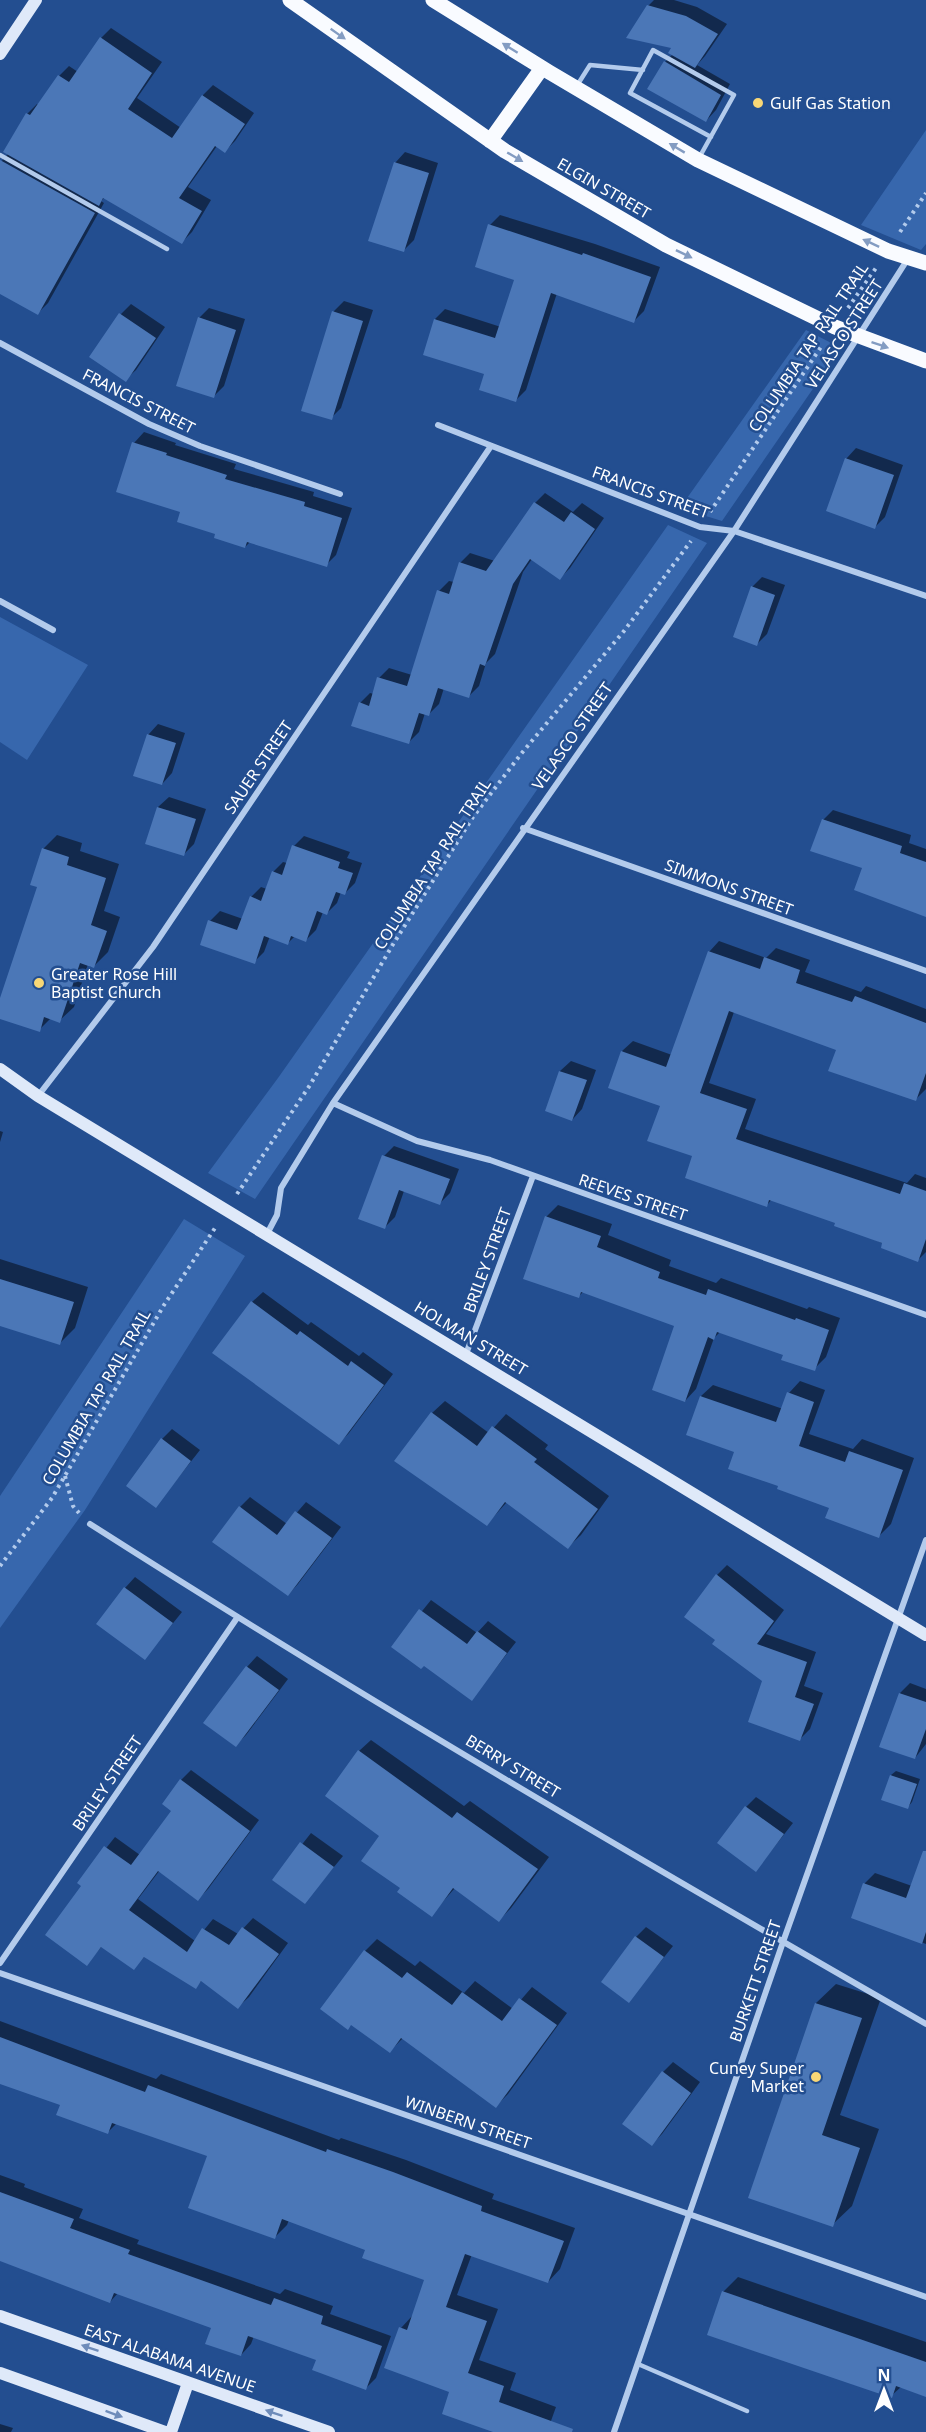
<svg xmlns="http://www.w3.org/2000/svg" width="926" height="2432" font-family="'Noto Sans',sans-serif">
<rect width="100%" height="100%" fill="#234e90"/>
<!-- green -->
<path fill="#3767ad" d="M926,130V244L921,250L861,225Z
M806,330L841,348L722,521L680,508Z
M668,525L707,543L255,1199L208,1173L278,1078Z
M0,617L88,665L27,760L0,742Z
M184,1219L245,1256L85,1510L0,1628V1496Z"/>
<!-- shadow -->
<path fill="#0007" d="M654,0H674L697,7L727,24L705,56L697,65L730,84L716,110L706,121L665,62L673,54V47L648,6Z
M111,28L162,62L137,98L181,128L203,95L213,85L254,113L235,141L225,151L217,146L188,187L211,200L192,232L182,242L104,198L101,201L104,203L48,303L38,313L0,292V163L9,153L27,114L37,104L39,105L59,76L69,66L78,72L101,38Z
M405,152L438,163L414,240L404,250L395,163Z
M500,215L595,244L660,267L644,311L634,321L557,293L526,390L516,400L486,373L435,319L445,309L501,327L516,279L490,225Z
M344,301L373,310L341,408L331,418L302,410L334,311Z
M131,304L165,327L136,370L125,380L121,314Z
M209,308L245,319L224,386L213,397L199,318Z
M144,432L176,443L175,445L236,464L234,469L314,492L313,496L352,508L336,555L326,565L250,542L245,547L217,533L182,511L134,443Z
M856,448L903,465L885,517L875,527L846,459Z
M545,493L573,512L582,503L604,518L570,568L560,578L532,559L523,572L495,654L486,663L479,686L469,696L444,688L439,704L429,714L425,713L419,732L409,742L360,703L370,693L374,694L379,678L389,668L412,675L439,591L449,581L454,582L460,563L470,553L495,561L535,503Z
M762,577L785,585L767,634L757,644L752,587Z
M158,724L185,733L172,773L162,784L148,735Z
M169,797L206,809L194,844L184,854L158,807Z
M833,810L911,835L909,843L926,849V915L864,867L823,820Z
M57,835L82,843L80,851L119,864L104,911L120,917L108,952L94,966L88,964L74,1007L59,1021L51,1018L39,1030L0,1017V1002L39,886L43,849Z
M304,836L350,852L347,858L362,863L355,883L345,893L341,892L337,903L327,913L323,912L316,930L306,940L295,936L288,943L270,936L264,952L254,962L210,921L220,911L243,919L251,897L261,887L267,889L273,872L283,862L287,863L294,846Z
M719,941L766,958L776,948L810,960L805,972L861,992L866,986L926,1009V1089L916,1099L837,1049L734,1012L709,1083L756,1099L745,1129L907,1183L915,1174L926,1178V1252L918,1260L837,1222L772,1199L767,1205L694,1156L661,1105L622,1051L633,1041L672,1055L709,952Z
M571,1061L596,1070L582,1109L572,1120L546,1110L560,1071Z
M0,1131L3,1132L0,1142Z
M394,1146L459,1169L450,1193L440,1203L404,1191L395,1217L385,1227L384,1156Z
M558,1205L612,1224L608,1235L671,1260L669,1266L716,1283L721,1278L807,1309L809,1307L840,1318L826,1357L814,1369L785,1354L720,1332L714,1338L696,1389L685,1401L676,1325L584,1291L578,1297L546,1217Z
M0,1259L88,1287L75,1328L59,1344L0,1324Z
M263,1292L308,1325L311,1322L359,1356L363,1352L393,1374L349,1433L339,1443L252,1302Z
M800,1381L825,1390L809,1434L853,1449L862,1439L914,1458L891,1524L879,1536L831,1507L780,1485L736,1451L701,1396L713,1385L783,1409L789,1393Z
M445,1401L489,1433L506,1414L548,1445L545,1449L609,1496L581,1535L568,1547L507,1502L487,1524L432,1413Z
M172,1429L200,1450L156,1506L162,1439Z
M250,1497L287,1524L306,1502L341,1527L298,1584L288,1595L240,1507Z
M727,1565L784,1610L766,1634L816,1652L804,1686L823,1693L810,1729L800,1739L764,1681L718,1639L717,1575Z
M135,1577L182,1612L145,1658L125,1588Z
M431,1600L477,1633L488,1621L516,1642L472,1699L424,1664L393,1647Z
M257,1656L288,1679L246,1735L236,1745L205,1723L247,1667Z
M910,1683L926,1689V1744L915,1758L900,1693Z
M371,1740L464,1806L470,1801L549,1857L511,1908L499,1920L455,1888L431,1915L402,1888L381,1835L359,1751Z
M191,1770L259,1820L208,1889L198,1899L160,1870L138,1899L195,1941L213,1919L238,1934L253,1918L288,1943L249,1997L238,2007L202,1980L196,1987L145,1956L134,1968L102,1946L87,1964L83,1885L79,1882L115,1837L140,1855L173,1811L181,1780Z
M896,1771L920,1779L912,1802L908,1807L891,1775Z
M756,1797L793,1823L756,1870L746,1807Z
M311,1833L343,1856L305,1902L274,1880Z
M926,1855V1944L853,1917L865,1883L875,1873L912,1886Z
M646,1927L673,1946L629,2001L603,1981L636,1937Z
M377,1939L415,1966L420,1961L464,1993L475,1981L513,2009L532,1987L567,2013L508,2094L496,2106L403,2038L390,2051L365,1951Z
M836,1984L881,1998L840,2115L879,2129L852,2206L832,2225L749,2197L816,2003Z
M0,2021L156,2079L161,2074L339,2140L341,2138L406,2160L494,2194L492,2199L575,2228L560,2269L548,2282L472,2254L457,2295L498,2309L479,2360L516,2373L510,2390L556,2407L547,2432H497L451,2391L401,2328L413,2315L426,2280L367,2249L289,2220L287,2225L274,2238L209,2156L117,2123L108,2132L62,2104L0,2082Z
M673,2062L700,2082L662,2134L652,2144L663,2072Z
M0,2175L25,2184L24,2187L83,2209L79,2218L139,2240L137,2244L280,2294L285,2289L333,2306L330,2314L391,2336L376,2378L366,2388L318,2359L254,2336L251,2344L241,2355L213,2327L118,2293L110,2302L0,2260Z
M738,2277L926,2342V2395L901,2387L891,2396L723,2292Z
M0,2424L13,2428L11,2432H0Z"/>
<!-- building -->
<path fill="#4b77b7" d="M647,5L686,16L718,34L695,68L668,53L671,48L626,38Z
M100,37L152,73L128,109L172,138L202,95L245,124L225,153L215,146L179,198L202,211L182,244L103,198L99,206L3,152L26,113L30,115L58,75L69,82Z
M664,61L721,95L706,122L647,89Z
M0,160L95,213L38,315L0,294Z
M394,162L429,173L404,252L368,241Z
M488,224L582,255L583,253L651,277L634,323L551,293L516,402L479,390L484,374L423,355L434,319L495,338L514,280L475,267Z
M332,311L363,321L332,420L301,411Z
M119,313L156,338L126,382L89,357Z
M198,317L236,330L214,398L176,386Z
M132,442L167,453L166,455L227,475L225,479L305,502L304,506L342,518L327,567L247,542L245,548L214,538L215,534L177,522L180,512L116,492Z
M845,458L894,475L875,529L826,511Z
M534,502L564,522L571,512L595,529L560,580L530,559L513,584L485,666L480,664L469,698L438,688L429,716L419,713L409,744L351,726L359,702L369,706L377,677L407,686L437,590L449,594L459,562L486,571Z
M751,586L775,595L757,646L733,637Z
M147,734L176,743L162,785L133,776Z
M157,807L196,819L184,856L145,844Z
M822,819L902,846L900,853L926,862V917L854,890L862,868L810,851Z
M292,845L340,862L338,868L353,873L345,895L336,892L327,915L317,911L306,942L291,936L288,945L264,936L255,964L200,945L208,920L237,930L250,896L261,901L272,871L282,875Z
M42,848L69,857L67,865L106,878L91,925L107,931L94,968L80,963L60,1023L44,1017L40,1032L0,1019V998L37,887L30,885Z
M708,951L760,969L764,957L800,970L796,983L852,1002L855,996L926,1023V1073L916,1101L828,1071L836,1050L729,1011L700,1093L747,1109L736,1139L900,1194L904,1183L926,1191V1239L918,1262L881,1248L882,1243L834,1226L835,1223L769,1200L767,1207L685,1178L692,1156L647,1141L660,1106L608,1088L621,1051L666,1067Z
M559,1071L587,1080L572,1121L545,1111Z
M382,1155L450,1179L440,1205L399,1190L385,1229L358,1219Z
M545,1216L601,1236L597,1247L660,1272L658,1278L706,1295L708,1289L795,1320L796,1318L829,1330L815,1371L781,1360L783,1355L717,1332L714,1340L708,1337L685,1402L652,1390L674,1326L581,1292L579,1298L523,1279Z
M0,1279L74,1302L60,1345L0,1326Z
M251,1301L297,1335L300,1331L348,1366L351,1361L384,1385L339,1445L212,1353Z
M787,1392L814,1402L799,1446L845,1462L849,1451L903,1470L879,1538L825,1518L829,1508L777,1489L778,1486L728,1469L734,1452L686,1435L700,1396L776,1422Z
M431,1412L477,1446L492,1426L537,1459L534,1462L598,1509L568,1549L505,1502L487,1526L394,1461Z
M161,1438L191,1461L156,1508L126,1486Z
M239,1506L277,1535L295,1511L332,1538L288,1596L212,1542Z
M716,1574L774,1621L757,1644L807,1662L795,1697L814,1704L800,1741L748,1722L762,1681L712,1644L715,1640L684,1617Z
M124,1587L173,1623L145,1660L96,1624Z
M419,1609L467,1644L477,1631L507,1653L472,1701L424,1666L421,1669L391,1647Z
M246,1666L279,1690L236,1747L203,1723Z
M899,1693L926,1702V1729L915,1759L879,1747Z
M358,1750L452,1818L457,1812L538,1869L499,1922L453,1888L432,1917L397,1892L400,1888L361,1861L379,1836L325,1796Z
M890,1775L917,1784L908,1809L881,1800Z
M180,1779L250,1831L198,1901L158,1871L129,1910L187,1952L202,1928L229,1945L242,1927L279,1954L238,2009L201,1981L196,1989L144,1957L134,1970L101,1947L87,1966L45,1935L81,1886L77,1883L104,1846L131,1865L171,1811L162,1804Z
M745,1806L784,1834L756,1872L717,1843Z
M300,1842L334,1867L305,1904L272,1880Z
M923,1851H926V1932L922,1944L851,1918L863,1883L906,1898Z
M635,1936L664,1957L629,2003L601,1982Z
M364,1950L402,1978L407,1972L452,2005L462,1992L502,2021L519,1998L557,2025L496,2108L401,2038L390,2053L351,2025L348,2030L320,2009Z
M815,2003L862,2018L822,2135L860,2148L833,2227L748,2198Z
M0,2037L145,2092L148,2085L326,2152L327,2149L393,2172L482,2206L481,2211L564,2241L548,2283L465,2254L446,2307L487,2321L468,2373L504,2386L499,2402L573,2429L572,2432H493L442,2414L449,2392L384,2368L399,2327L407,2330L424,2280L362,2258L365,2250L282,2219L275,2239L188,2208L207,2156L112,2123L108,2134L56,2115L60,2105L0,2084Z
M662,2071L691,2093L652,2146L622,2124Z
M0,2192L74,2219L70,2228L130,2250L128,2254L271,2305L274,2298L323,2316L321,2324L382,2346L366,2390L312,2370L316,2360L248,2336L241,2356L205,2344L211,2328L114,2293L110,2303L0,2261Z
M722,2291L926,2362V2397L896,2386L892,2398L707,2335Z"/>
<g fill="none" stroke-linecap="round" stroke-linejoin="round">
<!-- path -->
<path stroke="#b3cbec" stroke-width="4" stroke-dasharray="3 4.5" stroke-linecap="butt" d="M900,232L926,193
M848,308L876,268
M710,512L823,344
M237,1194L310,1085L392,946L473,817L521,754L624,631L691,541
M65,1476L73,1506L79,1513
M0,1566L52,1498L164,1305L215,1228"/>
<!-- lane -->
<path stroke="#b3cbec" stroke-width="4.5" d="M578,84L590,65L643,70
M0,155L167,249
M699,158L734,95L653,50L630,93L711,137
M638,2364L747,2411"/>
<!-- street -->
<path stroke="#b3cbec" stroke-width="6" d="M0,343L149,424L200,446L340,494
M438,425L700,527L734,531L926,596
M0,601L53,630
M523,828L926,971
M38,1096L153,947L491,446
M333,1103L417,1141L490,1160L926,1315
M267,1234L277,1215L281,1188L333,1103L734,531L909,257
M466,1354L533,1176
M90,1524C364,1699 645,1863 926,2024
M0,1963L237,1618
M0,1973L926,2297
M614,2432L783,1942L926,1540"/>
<!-- secondary -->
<path stroke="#dfe9f9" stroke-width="12" d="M0,54L36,0
M0,1069L38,1096L926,1635
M0,2316L329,2432
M0,2373L165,2432
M171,2432L188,2383"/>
<!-- primary -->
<path stroke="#f9fbff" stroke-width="15" d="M290,0L505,151L666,245L835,327L926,361
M433,0L549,72L698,160L888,251L926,263
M490,141L542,68"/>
</g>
<!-- one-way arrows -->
<defs><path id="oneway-solid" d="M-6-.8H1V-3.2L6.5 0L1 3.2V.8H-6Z" transform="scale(1.5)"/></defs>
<g fill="#839cc2">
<use href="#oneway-solid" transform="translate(338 34) rotate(35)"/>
<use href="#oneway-solid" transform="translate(510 48) rotate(-148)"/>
<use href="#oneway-solid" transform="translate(677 148) rotate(-149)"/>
<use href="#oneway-solid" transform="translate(515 157) rotate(30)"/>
<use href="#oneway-solid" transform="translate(871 243) rotate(-155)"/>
<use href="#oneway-solid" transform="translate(684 254) rotate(26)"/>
<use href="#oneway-solid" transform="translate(880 345) rotate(19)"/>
</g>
<g fill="#6e8cba">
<use href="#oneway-solid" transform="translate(90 2348) rotate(-161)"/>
<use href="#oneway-solid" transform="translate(274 2413) rotate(-161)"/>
<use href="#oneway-solid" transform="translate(114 2414) rotate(20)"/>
</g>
<!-- markers -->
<g fill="#f8d776" stroke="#234e90" stroke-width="2">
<circle cx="758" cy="103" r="6"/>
<circle cx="39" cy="983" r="6"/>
<circle cx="816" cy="2077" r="6"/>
</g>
<g text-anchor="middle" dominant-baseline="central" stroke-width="5" stroke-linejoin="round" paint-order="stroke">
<!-- poi labels -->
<g font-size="16" fill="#fff" stroke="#234e90" text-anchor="start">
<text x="770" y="103">Gulf Gas Station</text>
<text x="51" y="974">Greater Rose Hill<tspan x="51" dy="18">Baptist Church</tspan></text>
<text x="804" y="2068" text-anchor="end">Cuney Super<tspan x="804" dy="18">Market</tspan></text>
</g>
<!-- street labels -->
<g font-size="16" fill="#fff" stroke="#234e90">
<text transform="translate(604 188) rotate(30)">ELGIN STREET</text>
<text transform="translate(844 334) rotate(-57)">VELASCO STREET</text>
<text transform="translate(808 347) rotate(-56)">COLUMBIA TAP RAIL TRAIL</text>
<text transform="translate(139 401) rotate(27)">FRANCIS STREET</text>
<text transform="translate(651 492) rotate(20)">FRANCIS STREET</text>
<text transform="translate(572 736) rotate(-55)">VELASCO STREET</text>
<text transform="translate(258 767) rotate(-56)">SAUER STREET</text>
<text transform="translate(432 864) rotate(-57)">COLUMBIA TAP RAIL TRAIL</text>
<text transform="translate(729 887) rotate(20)">SIMMONS STREET</text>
<text transform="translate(633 1197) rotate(19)">REEVES STREET</text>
<text transform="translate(487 1260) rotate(-70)">BRILEY STREET</text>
<text transform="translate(471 1338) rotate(31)">HOLMAN STREET</text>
<text transform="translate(96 1397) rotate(-60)">COLUMBIA TAP RAIL TRAIL</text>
<text transform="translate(513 1766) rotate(31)">BERRY STREET</text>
<text transform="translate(107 1783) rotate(-56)">BRILEY STREET</text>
<text transform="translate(755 1981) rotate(-71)">BURKETT STREET</text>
<text transform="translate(468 2122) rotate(19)">WINBERN STREET</text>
<text transform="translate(170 2358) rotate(19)">EAST ALABAMA AVENUE</text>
</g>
</g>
<!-- north arrow -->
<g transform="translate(884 2390)" stroke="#234e90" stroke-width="4.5" paint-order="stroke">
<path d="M0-4.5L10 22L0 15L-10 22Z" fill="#ffffff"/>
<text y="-9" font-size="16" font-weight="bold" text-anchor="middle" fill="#ffffff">N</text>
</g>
</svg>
